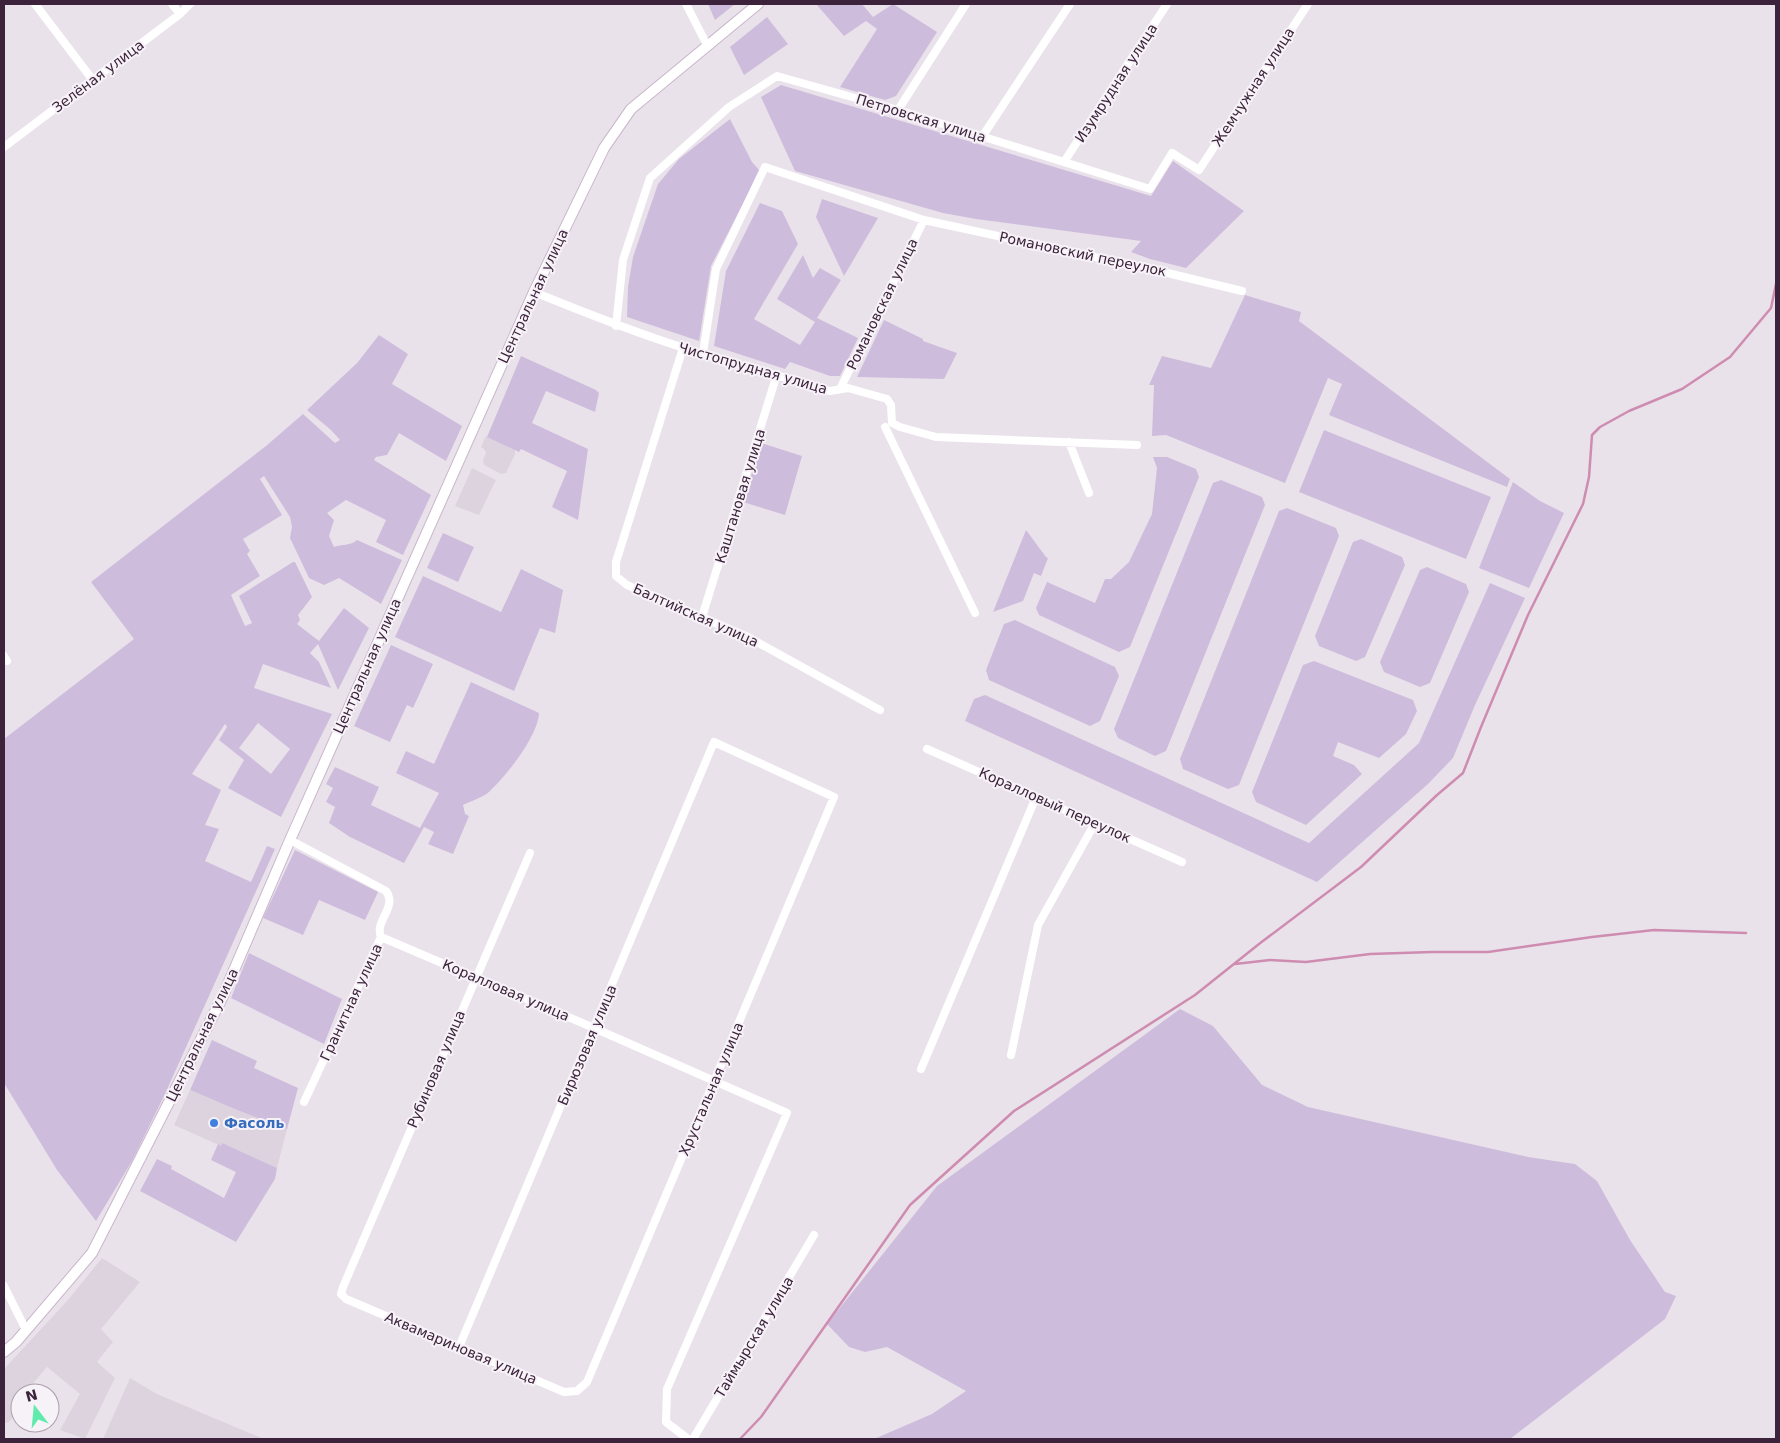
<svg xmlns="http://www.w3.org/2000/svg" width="1780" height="1443" font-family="'DejaVu Sans',sans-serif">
<rect width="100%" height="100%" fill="#eae2eb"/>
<!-- built -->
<path fill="#ddd3df" d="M486,436L515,450V454L506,473L501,474L484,465L483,460L486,453L484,449L481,447Z
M472,468L496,480L479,515L455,506Z
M190,1090L237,1110L287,1129L277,1168L223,1144L221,1146L174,1125Z
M102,1258L140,1282L101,1329L113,1342L97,1362L115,1378L85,1439L60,1430L80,1394L47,1367L25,1393H20V1399L11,1410L15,1415L8,1423L4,1422V1369L67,1301Z
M130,1378L157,1394L264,1439H103Z"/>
<!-- green -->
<path fill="#cebcdc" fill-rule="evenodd" d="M708,4H735L715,20Z
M816,4H862L873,17L893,4L937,32L896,96L885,100L840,87L877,29L866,21L844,36Z
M767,17L788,44L744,75L730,47Z
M781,85L1151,196L1173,161L1244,211L1186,268L1150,259L1131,252L1141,241L976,219L943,213L795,171L761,97Z
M730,119L752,162L760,171L711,266L699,341L627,317L628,287L633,257L658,184L679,159Z
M822,199L878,218L844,276L816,217Z
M760,203L782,211L798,244L754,319L800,345L815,322L777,299L803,255L813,278L820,268L841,280L817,318L858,338L840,376H830L790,362L785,369L714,346L726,271Z
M1245,295L1301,312L1299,321L1510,479L1507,487L1329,415L1342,384L1328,378L1285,483L1166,435L1152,436L1154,385H1149L1162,356L1211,368Z
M884,320L923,339V341L957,353L944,379L857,377Z
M379,335L408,354L392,384L462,426L446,461L399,433L387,455L376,457L374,460L431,495L403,555L376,542L386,520L346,500L327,513L334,520L329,536L334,547C342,544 350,546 357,540L402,560L381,604L339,578L324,585L309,578L290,538L292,527L290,517L264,476L260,479L282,515L243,539L250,551L247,554L260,576L231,595L245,626L252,623L239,596L293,562H295L312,597L298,615L300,620L297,624L319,641L344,608L369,628L338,690L318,644L310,653L319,662L331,688L263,664L254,688L332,714L281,817L228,788L244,760L219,740L227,727L225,724L192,774L221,790L205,825L219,829L205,861L251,882L267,846L275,849L165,1094L132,1161L96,1221L57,1170L4,1083V739L134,639L91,582L266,446L303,414L335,443L340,440L331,430L307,410L357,363ZM258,723L290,749L271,774L239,748Z
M521,356L596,390L599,393L595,412L546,391L532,423L588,449L578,520L552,507L567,471L521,449L519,452L487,437Z
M1324,430L1491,497L1466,559L1299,492Z
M761,443L802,456L785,515L743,502Z
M1153,457H1167L1196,469L1199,477L1130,647L1119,652L1039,615L1036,608L1047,582L1095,603L1105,579H1111L1129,562L1152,514L1157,468Z
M1221,480L1262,497L1265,505L1166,751L1155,756L1118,738L1114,729L1213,483Z
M1513,482L1540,501L1564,513L1529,588L1479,568Z
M1287,508L1336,528L1339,536L1239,785L1228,789L1183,769L1180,759L1279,511Z
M1026,530L1046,557L1048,558L1041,576L1034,573L1023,601L993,612Z
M443,533L474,547L458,582L427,568Z
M1361,539L1402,557L1405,565L1365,657L1356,661L1319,646L1315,636L1353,542Z
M1427,567L1466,584L1469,592L1430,683L1420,687L1384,672L1380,662L1420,570Z
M521,569L563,590L555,633L540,628L514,691L395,637L423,576L501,612Z
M1490,583L1525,598L1475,705L1453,758L1428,784L1317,882L965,721L974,699L985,695L1309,843L1419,743Z
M1015,620L1115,667L1119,676L1100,721L1090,726L989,680L986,670L1004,624Z
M391,645L433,664L413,708L407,705L390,742L354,726Z
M1314,661L1413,700L1417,711L1406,734L1379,758L1338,742L1333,756L1354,765L1362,774L1306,825L1256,802L1252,792L1303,665Z
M471,682L539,713C538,736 507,775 490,791C484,797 471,801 463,805L465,814L469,816L453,854L428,844L434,832L424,827L404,863L350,837L329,823L335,807L326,802L333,788L326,784L335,767L379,787L371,805L420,828L439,793L396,773L406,751L434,764Z
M295,850L378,892L365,920L319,900L303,935L263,918Z
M249,953L342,999L324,1044L231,998Z
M1180,1009L1213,1026L1262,1085L1308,1107L1528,1157L1575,1164L1597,1181L1630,1240L1665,1292L1676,1296L1665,1319L1510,1439H874L932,1414L966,1391L887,1347L865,1352L849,1347L827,1324L937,1186Z
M212,1040L257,1061L254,1068L298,1088L287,1129L237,1110L190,1090Z
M222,1143L277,1168L275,1179L236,1242L140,1191L157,1159L172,1166L171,1169L224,1198L236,1172L211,1160L218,1144L221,1146Z"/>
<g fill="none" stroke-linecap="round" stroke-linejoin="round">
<!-- stream -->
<path stroke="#ce8cb0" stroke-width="2.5" d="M1235,964L1270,960L1306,962L1370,954L1432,952H1488L1592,937L1654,930L1746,933
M740,1439L761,1417L910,1205L1014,1111L1195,995L1259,944L1361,867L1437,795L1463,773L1481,727L1528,615L1583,504L1589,477L1592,435L1600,427L1629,411L1682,389L1730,357L1771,308L1776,284"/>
<defs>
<path id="secondary" d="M4,1352L16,1342L92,1253L222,998L290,840L534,292L604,148L631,109L758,4"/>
</defs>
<!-- secondary casing -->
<use href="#secondary" stroke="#c9b6cb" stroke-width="12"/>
<!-- minor -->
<path stroke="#fff" stroke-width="8" d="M35,4L92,79
M172,4L180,14
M686,4L707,45
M898,110L966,4
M982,137L1070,4
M4,147L180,14L190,4
M1064,162L1167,4
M534,292C583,312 631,331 681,347C728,363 777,374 824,390L830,391L848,388L887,399L891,405L892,423L900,427L936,437L1137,445
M616,326L623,260L650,178L729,107L777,76L898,110L1150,189L1172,153L1199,170L1308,4
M683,348L616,562V576L627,585L748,637L880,710
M703,353L716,269L765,167L924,220L1155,270L1242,291
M840,389L924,220
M885,427L975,613
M1069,442L1089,493
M702,617L777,374
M4,656L7,661
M927,749L1182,862
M290,840L386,891C398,907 374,921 381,937L304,1102
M381,937L594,1028L787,1113L667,1389L666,1422L688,1439
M1011,1055L1038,925L1095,823
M921,1069L1036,797
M4,1286L26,1330
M459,1347L714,742L834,797L587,1382L577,1391L564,1392L346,1299L341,1294L343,1287L530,853
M693,1439L814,1235"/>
<!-- secondary -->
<use href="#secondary" stroke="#fff" stroke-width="10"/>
</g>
<!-- markers -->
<circle fill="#3f7fe0" stroke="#f7f2f8" stroke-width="2" cx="214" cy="1123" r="5"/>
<g text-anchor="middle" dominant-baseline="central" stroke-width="4" stroke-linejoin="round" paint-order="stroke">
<!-- street labels -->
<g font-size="14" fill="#3c233b" stroke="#f7f2f8">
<text transform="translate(98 76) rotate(-37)">Зелёная улица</text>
<text transform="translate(1116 83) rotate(-57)">Изумрудная улица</text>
<text transform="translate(1253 87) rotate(-57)">Жемчужная улица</text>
<text transform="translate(921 118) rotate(17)">Петровская улица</text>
<text transform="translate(1083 254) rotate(12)">Романовский переулок</text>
<text transform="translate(533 296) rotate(-65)">Центральная улица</text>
<text transform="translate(882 304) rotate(-64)">Романовская улица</text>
<text transform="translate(753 368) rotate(16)">Чистопрудная улица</text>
<text transform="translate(740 496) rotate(-73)">Каштановая улица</text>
<text transform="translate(696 615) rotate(24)">Балтийская улица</text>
<text transform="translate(367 666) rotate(-66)">Центральная улица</text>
<text transform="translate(1055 805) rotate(24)">Коралловый переулок</text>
<text transform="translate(506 990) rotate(23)">Коралловая улица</text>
<text transform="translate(351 1002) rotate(-65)">Гранитная улица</text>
<text transform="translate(202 1035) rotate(-64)">Центральная улица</text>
<text transform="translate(587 1045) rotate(-67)">Бирюзовая улица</text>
<text transform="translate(436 1069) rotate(-67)">Рубиновая улица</text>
<text transform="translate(711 1089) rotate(-67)">Хрустальная улица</text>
<text transform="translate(754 1337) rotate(-59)">Таймырская улица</text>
<text transform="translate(461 1348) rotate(23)">Аквамариновая улица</text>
</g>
<!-- shop labels -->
<g font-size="14" font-weight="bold" fill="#366cbe" stroke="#f7f2f8" text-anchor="start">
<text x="224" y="1123">Фасоль</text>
</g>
</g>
<!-- border -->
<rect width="1780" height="1443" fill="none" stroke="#3c233b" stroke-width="10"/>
<!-- north arrow -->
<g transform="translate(35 1408) rotate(344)"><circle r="24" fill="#f7f2f8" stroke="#ac9fac"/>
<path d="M0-4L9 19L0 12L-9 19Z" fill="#60ebad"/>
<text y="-8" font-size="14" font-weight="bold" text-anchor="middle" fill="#3c233b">N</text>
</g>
</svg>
